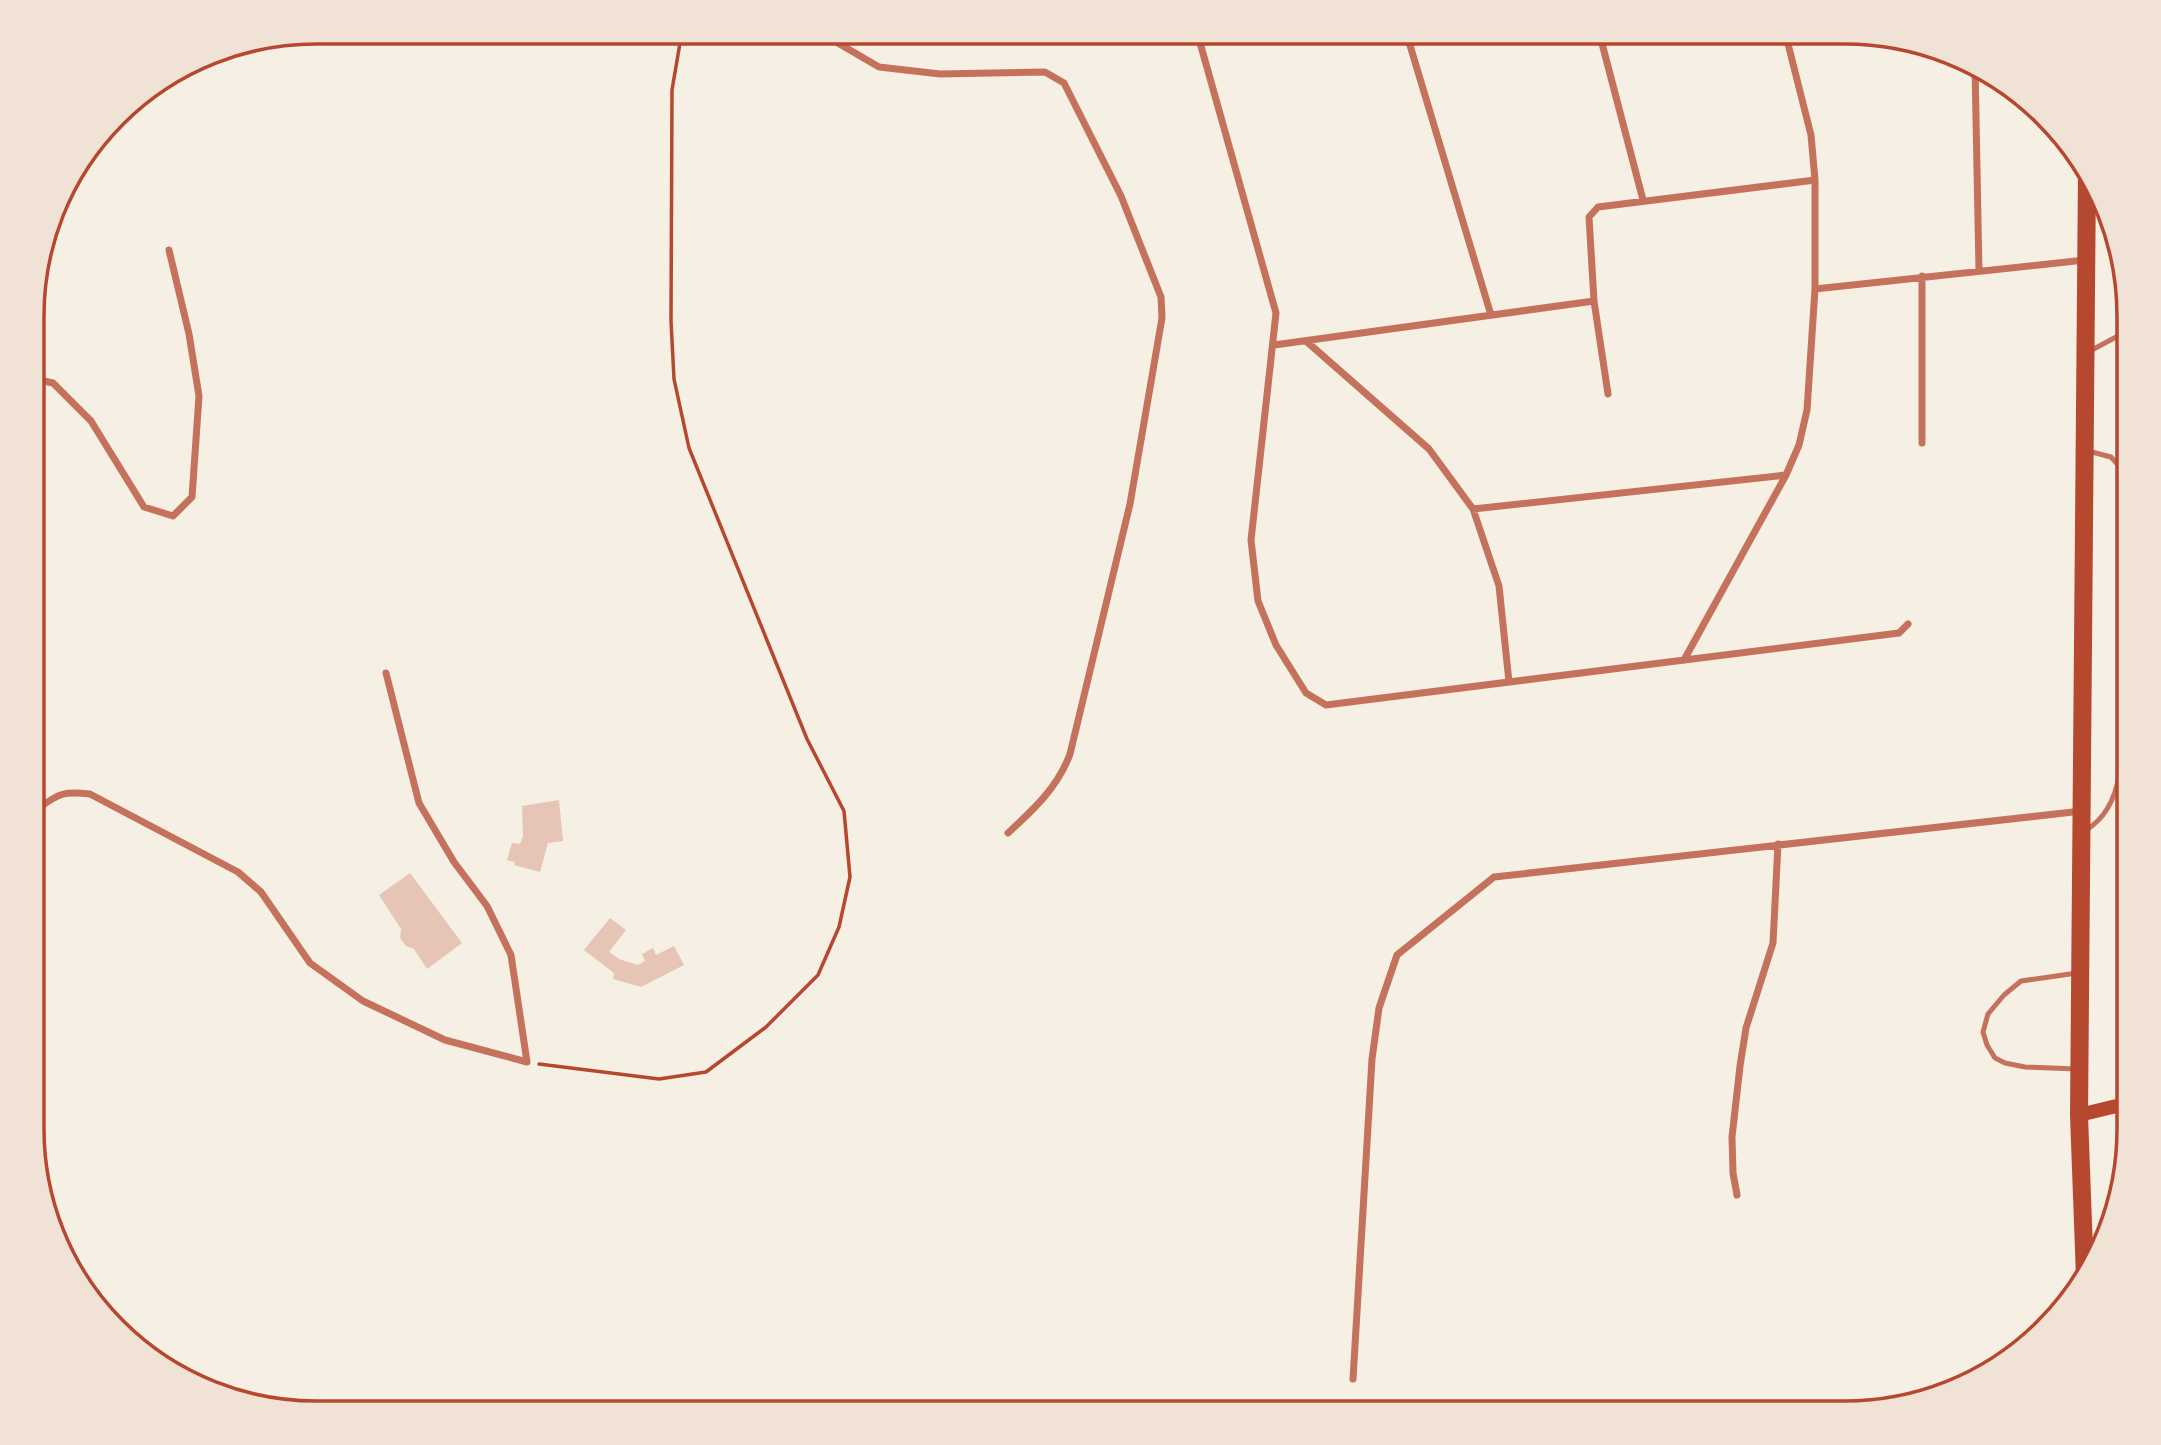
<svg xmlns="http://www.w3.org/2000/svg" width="2161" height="1445" font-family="'Roboto Condensed',sans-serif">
<rect width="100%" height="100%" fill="#f6efe4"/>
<!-- building -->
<path fill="#e6c5b7" d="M559,800L563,841L548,843L540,872L514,865L515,862L507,860L512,843L520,844L523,836L522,806Z
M410,873L462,943L427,969L414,949L406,946L400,938L401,929L379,895Z
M610,918L626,930L609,952L619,959L638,965L645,961L642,954L653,948L656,955L674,946L684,965L641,987L613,979L614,973L584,950Z"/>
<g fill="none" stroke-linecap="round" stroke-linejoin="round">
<!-- path -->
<path stroke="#b5482f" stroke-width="3.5" d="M539,1064L659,1079L706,1072L766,1027L818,975L839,927L850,877L844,811L807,739L689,448L674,379L671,321L672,90L680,43L678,32"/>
<!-- service -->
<path stroke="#c5725c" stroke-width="5" d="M2088,352L2118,336L2129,318
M2088,451L2111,457L2129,477
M2086,830C2127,806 2123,744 2121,702L2129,696
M2077,1069L2025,1067L2005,1063L1995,1058L1987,1045L1983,1032L1988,1014L2004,995L2021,981L2077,973"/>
<!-- minor -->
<path stroke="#c5725c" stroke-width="7" d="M819,32L879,67L940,74L1045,72L1064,83L1121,196L1161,297L1162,318L1130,504L1070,754C1058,787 1034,809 1008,833
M1197,32L1276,313L1251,540L1258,601L1276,645L1306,693L1326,705L1899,633L1908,624
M1406,32L1491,315
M1599,32L1643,200
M1975,67L1979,271
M1922,276V443
M1815,289L2085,260
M1306,341L1429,449L1473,509L1499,586L1509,682
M1274,345L1594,301
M34,379L53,383L91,421L144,507L173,516L192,497L199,396L189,334L169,250
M1608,394L1594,301L1589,217L1598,207L1815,180
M1473,509L1786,475
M1684,660L1786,475L1799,445L1807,410L1815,289V180L1811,135L1785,32
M34,837L39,808C59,793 65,791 90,794L238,872L261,892L310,963L363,1001L445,1040L527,1062L511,955L487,906L454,862L419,803L386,673
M1737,1195L1733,1173L1732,1137L1740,1066L1746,1028L1773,943L1778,844
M1353,1379L1372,1059L1379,1008L1397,955L1494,877L2082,811"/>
<!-- secondary -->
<path stroke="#b5482f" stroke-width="14" d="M2079,1115L2129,1103"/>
<!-- primary -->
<path stroke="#b5482f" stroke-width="18" d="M2085,1277L2079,1115L2087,173"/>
</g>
<!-- crop -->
<path d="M0 0H2161V1445H0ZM316 44H1845A272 272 0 0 1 2117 316V1129A272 272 0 0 1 1845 1401H316A272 272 0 0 1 44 1129V316A272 272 0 0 1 316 44Z" fill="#f1e2d6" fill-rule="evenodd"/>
<path fill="none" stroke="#b5482f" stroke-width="3.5" d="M316 44H1845A272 272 0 0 1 2117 316V1129A272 272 0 0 1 1845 1401H316A272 272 0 0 1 44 1129V316A272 272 0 0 1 316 44Z"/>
</svg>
